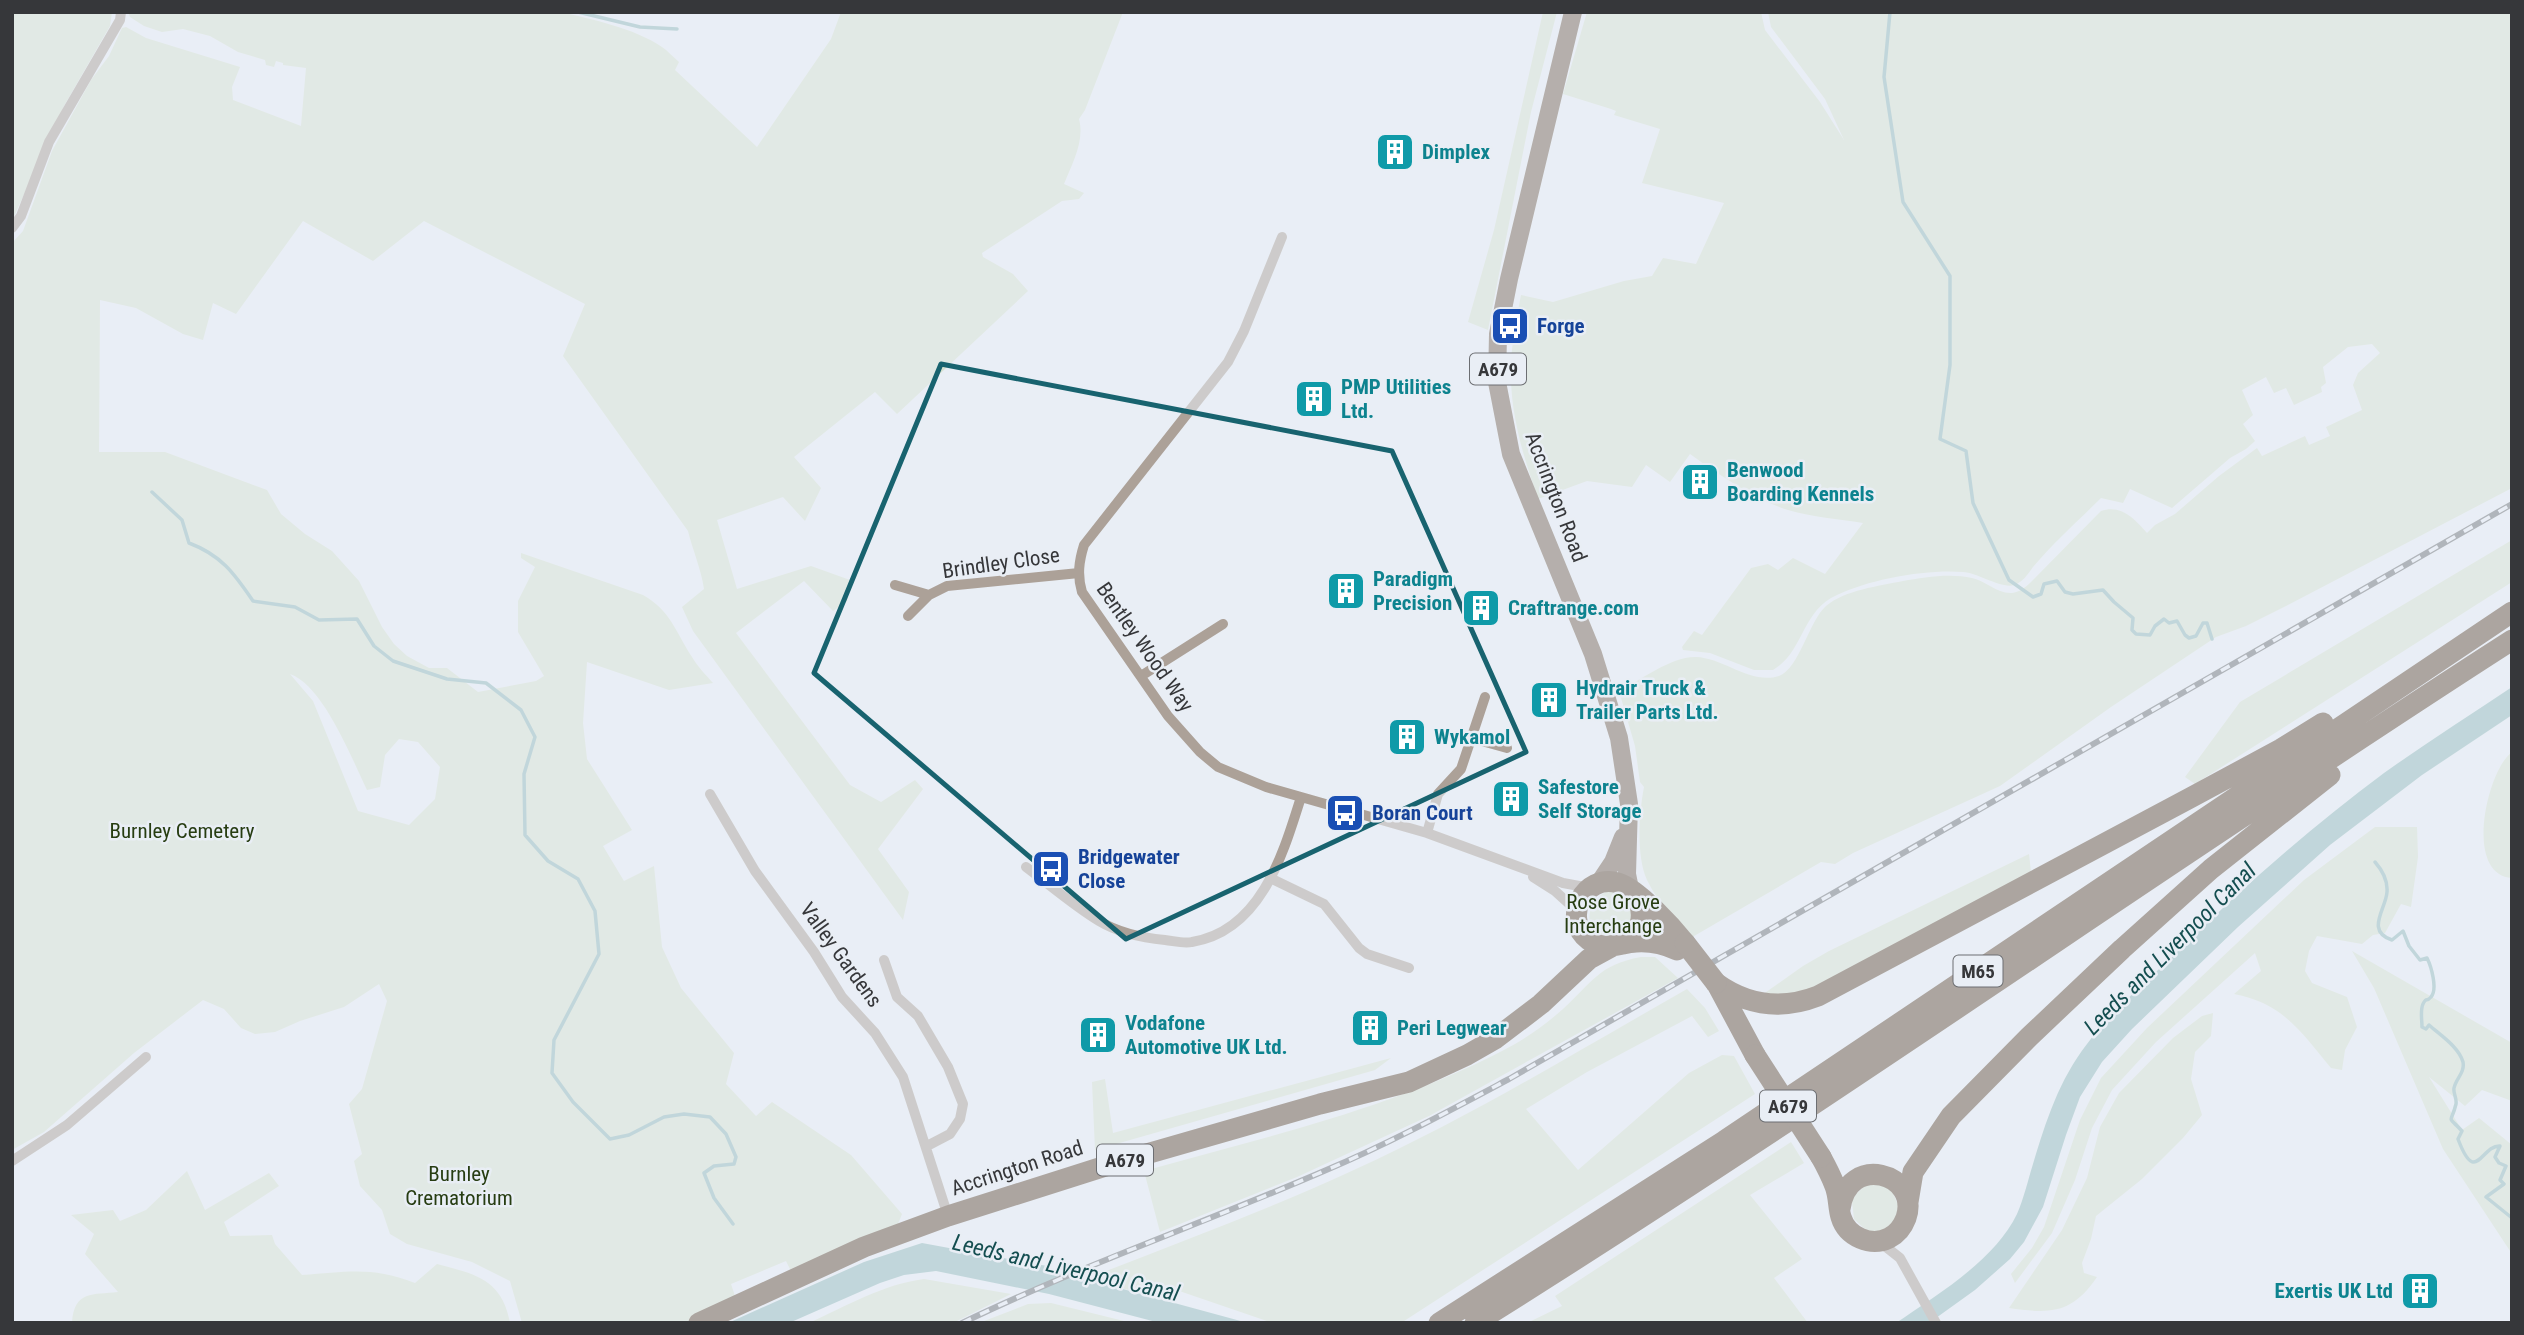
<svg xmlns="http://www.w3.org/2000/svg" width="2524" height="1335" font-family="'Roboto Condensed',sans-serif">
<rect width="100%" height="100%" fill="#e9eef5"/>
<!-- green -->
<path fill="#d8e2d0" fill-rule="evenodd" d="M12,12H112L110,26L64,106L12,221Z
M128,12H561C594,20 634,28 662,47C668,51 673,57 679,62L675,70L757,147L831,39L841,12H1123L1085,110L1079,119C1085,141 1072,164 1064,184L1084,193L1079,199L1062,201L982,253L983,257L1013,274L1028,291L897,414L875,392L794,457L821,488L805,521L783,497L717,520L737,589L811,566L850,580L847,601L833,611L804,581L736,633L850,785L881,802L915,780L923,789L878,849L909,892L903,920L693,631L682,607L704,589C701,569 693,551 688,531L563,356L585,304L424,221L373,261L303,221L236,314L213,303L203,340L183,334L136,308L100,300L99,452H165L267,490L281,514L305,534L332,551L359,581L382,627L394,644L407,656L429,668H447L478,692L536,681L544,676L518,632V601L535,567L521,558V553L643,595C671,611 675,631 692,657C697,666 706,675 713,683L669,690L587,662L583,723L587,759L632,830L603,846L624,881L654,866L662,947L681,988L734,1053L726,1084L756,1116L772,1102L851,1155L902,1214L896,1229L792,1273L786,1261L731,1284L736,1299L684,1323H522L510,1281L472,1262L407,1244L390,1234L382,1210L360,1186L354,1161L362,1154L349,1104L362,1089L387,1001L379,984L344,1007L300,1021L275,1032L255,1034L241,1028L224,1009L203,1000L134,1053L44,1132L12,1150V243L23,231L52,151L91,80L109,56L122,28L126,27L146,38L240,67L232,87L233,100L301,126L306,68L283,65V63L276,61L274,67L266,65L265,60L238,52L210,36L183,29L162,32L144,26L130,17ZM290,674C323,685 352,759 367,790L380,787L385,755L399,739L418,742L440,767L435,799L409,825L358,811L313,701Z
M1543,12H1557L1531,112L1488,330L1468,322L1494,230Z
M1587,12H1761L1765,30L1820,102L1844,140L1825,99L1771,27L1768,12H2512V488L2286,606L2246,626L2216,637L2111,707L2000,786L1853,853L1835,864L1821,862L1689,939C1675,920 1657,901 1647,880C1636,856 1639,813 1644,787L1640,782L1635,746L1619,691C1641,680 1672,656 1696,657C1724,658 1751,685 1779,676C1799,669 1809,621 1826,606C1845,590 1879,586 1903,581C1924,577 1951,573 1972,578C1986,581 1997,594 2012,593C2019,592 2025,588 2030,583L2101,511C2121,504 2135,519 2147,533L2155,525L2175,514L2219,476L2257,448L2262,456L2305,436L2309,445L2330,436L2326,427L2362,410L2353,385L2358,373L2380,353L2372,344L2348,347L2323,367L2326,383L2321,387L2322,392L2294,405L2286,388L2274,393L2266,377L2242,390L2253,415L2243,424L2255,441L2246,449L2230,458L2172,508L2130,489L2123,503L2101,498C2078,521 2054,542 2033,567C2028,574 2022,583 2014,585C2002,589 1978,573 1963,572C1927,569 1870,579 1837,595C1801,611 1804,652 1773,670H1754L1710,653L1683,650L1682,647L1694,631L1702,635L1751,568L1768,564L1778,570L1793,558L1825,574L1863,523C1838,519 1813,517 1788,510C1758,501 1716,473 1690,454L1670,482L1646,465L1632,487L1587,481L1538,499C1524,458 1510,414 1511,371C1511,345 1516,321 1521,295L1553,302L1624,281L1652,276L1663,258L1696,264L1724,203L1642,183L1660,129L1614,115L1616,111L1611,109L1563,94Z
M2512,540V582L2195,784L2185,777L2240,702Z
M2512,752V878C2463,875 2487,770 2512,752Z
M2375,827H2417L2418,857L2411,907L2401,904L2385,933L2373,935L2362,944L2317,936L2309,951L2305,971L2312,983L2347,997L2357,1027L2345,1050L2342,1070L2331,1068C2301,1032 2283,1003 2234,994L2261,971L2255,953L2156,1042L2112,1090L2092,1128L2075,1180L2052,1233L2015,1283L2011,1274L2032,1248L2044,1227L2080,1120L2101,1078L2147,1028L2304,880Z
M2029,854L2031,872L1807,993L1762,995L1803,966L1829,951Z
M1608,891L1629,897L1636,918L1621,935C1616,936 1609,937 1604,935C1579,927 1590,898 1608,891Z
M2352,951L2512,1043V1101L2482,1090L2465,1106L2429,1077L2462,1130L2479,1118L2512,1145V1254L2443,1149L2374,988Z
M1641,957H1655L1678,978L1429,1116L1297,1177L1160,1232L1144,1171C1265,1137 1390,1109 1502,1051C1524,1040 1545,1025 1563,1009C1593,982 1598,965 1641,957Z
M1687,989L1705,1008L1719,1031L1708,1037L1692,1016L1587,1072L1526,1109L1578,1170L1689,1073L1722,1055L1734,1056L1755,1094L1401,1323H1273L1153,1282L1144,1294L1086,1279C1176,1243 1268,1210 1356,1169C1470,1117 1578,1051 1687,989Z
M2213,1013L2211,1036L2195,1052L2191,1079L2202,1115L2183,1138L2142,1179L2096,1216L2091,1239L2082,1263L2084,1273L2097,1277C2072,1314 2050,1314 2009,1308L2062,1230L2087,1178L2100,1127L2119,1093L2173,1038L2202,1016Z
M1391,1058L1375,1070L1095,1150L1092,1082L1105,1079L1113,1133Z
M1791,1142L1804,1163L1750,1195L1802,1259L1774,1278L1808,1323H1527L1562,1306L1555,1296Z
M187,1171L205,1210L269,1173L279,1186L224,1222L230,1236L272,1235L275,1244L302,1275C347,1272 372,1266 415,1283L437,1264C475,1274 502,1279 510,1323H72C74,1290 93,1295 118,1292L85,1254L94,1234L71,1215L113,1210L120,1221L146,1210Z
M1867,1184L1890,1186L1902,1214L1884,1232L1867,1231L1854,1219L1852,1202L1855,1195Z
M924,1279L1011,1294L953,1323H809C846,1306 884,1284 924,1279Z
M1051,1303L1124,1321L1128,1323H979L1028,1304Z"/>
<!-- water -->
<path fill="#91b9ba" d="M2512,687V715L2422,775L2330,845L2238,927L2132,1029L2102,1062L2080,1097L2066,1135L2043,1207L2024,1242L2010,1259L1975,1290L1929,1323H1896C1937,1295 1995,1260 2017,1214C2024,1198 2028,1180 2033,1164C2046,1121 2059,1080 2087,1044C2112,1010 2146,982 2176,953C2241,889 2310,828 2384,773C2426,743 2469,716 2512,687Z
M922,1243L1047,1266L1053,1273L1086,1279L1248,1323H1160L1049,1294L936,1271L904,1275L880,1283L789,1323H728L864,1262Z"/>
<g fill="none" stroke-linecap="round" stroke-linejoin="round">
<!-- stream -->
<path stroke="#91b9ba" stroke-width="3.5" d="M578,12L640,27L677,29
M1890,12L1884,77L1903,202L1950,276V365L1940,439L1966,451L1973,503L2009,580L2033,597L2041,594L2044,584L2057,581L2065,592L2073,594L2103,590L2114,602L2133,618L2132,630L2136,634L2150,635L2155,626L2164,619L2169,623L2177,621L2185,635L2189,638L2196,636L2203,623H2207L2212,639
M152,492L182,520L189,543C221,555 234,573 253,601L295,607L319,620L357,619L374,646L393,661L447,679L486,683L521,710L535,737L524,774L525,835L548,861L578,879L595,911L599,954L554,1040L552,1073L573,1102L610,1139L629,1135L664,1117L684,1114L710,1117L726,1134L736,1157L734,1164L714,1166L704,1173L714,1198L733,1224
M2375,862C2382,870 2388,880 2387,892C2386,909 2365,931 2392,940L2403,931L2409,946L2420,960L2427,958C2431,966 2438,989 2431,997C2426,1003 2427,996 2423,1004C2420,1010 2422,1020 2422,1027L2426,1029L2429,1025C2440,1035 2459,1047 2463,1062C2465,1073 2456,1078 2454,1088C2453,1093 2457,1098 2456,1104C2451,1125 2446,1114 2462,1131L2458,1139C2476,1187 2481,1145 2500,1146L2495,1157L2499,1163L2506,1166L2500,1180L2504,1184L2486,1197L2512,1218"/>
<!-- street -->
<path stroke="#aca198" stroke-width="10" d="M12,228L21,216L49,142L120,20L121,12
M1282,237L1244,331L1228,362L1084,545C1079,561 1077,575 1082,592L1168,716L1200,752L1218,767L1266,787L1427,833L1563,883L1590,888
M895,585L929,595L947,586L1079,573
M908,616L929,595
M1141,676L1223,624
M1471,738L1507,748
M710,794L755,871L814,952L842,997L875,1033L903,1077L948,1216
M1427,833L1438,794L1461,769L1485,697
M1026,867C1050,885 1074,906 1099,921C1119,933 1143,938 1165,940C1174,941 1184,944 1192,942C1261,931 1283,854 1301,797
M1533,877L1555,891L1576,910
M1270,878L1324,904L1359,948L1367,954L1409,968
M884,960L897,997L918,1016L948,1067L963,1104L960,1119L950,1134L927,1146
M12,1161L67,1125L146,1057
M1881,1243L1900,1258L1936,1323"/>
<!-- primary -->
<path stroke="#766352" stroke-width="18" d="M1573,12L1509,279L1498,334L1497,382L1511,454L1593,654L1619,738L1629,804L1627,874L1630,889
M1599,883L1613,862L1623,837"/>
<!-- highway -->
<path stroke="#624c39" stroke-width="21" d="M1623,944C1642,932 1646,915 1636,895
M1677,950C1664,944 1650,941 1636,942C1619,943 1604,952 1589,940C1561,919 1584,873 1618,883C1638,889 1672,927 1685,943
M1716,983C1748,1006 1782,1010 1818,996L2190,798L2281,749L2323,723
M1718,986L1755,1055
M1821,1157C1826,1166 1831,1176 1835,1186C1839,1196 1838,1207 1841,1217C1847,1237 1871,1247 1889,1238C1897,1234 1903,1226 1906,1218C1921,1173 1847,1152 1840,1209
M1908,1202L1913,1172L1951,1116L2029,1037L2122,949L2211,869L2330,775
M699,1323L864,1247L948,1216L1115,1163L1320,1104L1409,1082L1467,1055L1495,1039L1541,1004L1589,959L1611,947
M1439,1323L1724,1141L2512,612
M1475,1323C1826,1104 2163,864 2512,640"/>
<defs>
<path id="rail" d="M962,1323C1080,1266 1204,1223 1324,1171C1388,1144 1449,1111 1509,1079L2512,504"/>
</defs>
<!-- rail casing -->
<use href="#rail" stroke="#6c6f73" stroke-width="6"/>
<!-- rail -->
<use href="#rail" stroke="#e9eef5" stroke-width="3.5" stroke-dasharray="10" stroke-linecap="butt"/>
<!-- highway-bridge -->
<path stroke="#624c39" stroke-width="21" d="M1685,943L1716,983
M1755,1055L1821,1157"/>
</g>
<!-- marked area -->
<path d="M0 0H2524V1335H0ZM941,364L1392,451L1526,752L1126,939L814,673Z" fill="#e9eef5" fill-opacity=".55" fill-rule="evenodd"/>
<path fill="none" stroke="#18636f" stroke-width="5" stroke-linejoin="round" d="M941,364L1392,451L1526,752L1126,939L814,673Z"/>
<!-- icons -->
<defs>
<symbol id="building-square" viewBox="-11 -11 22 22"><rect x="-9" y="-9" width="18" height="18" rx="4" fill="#0f9aa8" stroke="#e9eef5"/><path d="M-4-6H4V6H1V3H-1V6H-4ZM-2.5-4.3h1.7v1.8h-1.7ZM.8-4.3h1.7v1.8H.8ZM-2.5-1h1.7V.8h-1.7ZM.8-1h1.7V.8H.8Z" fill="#fff"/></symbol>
<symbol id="bus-square" viewBox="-11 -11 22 22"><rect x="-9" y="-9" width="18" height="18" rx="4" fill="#1a4fb4" stroke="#e9eef5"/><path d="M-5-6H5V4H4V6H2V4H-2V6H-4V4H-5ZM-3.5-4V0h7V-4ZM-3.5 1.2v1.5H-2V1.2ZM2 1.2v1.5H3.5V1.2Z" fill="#fff"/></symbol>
</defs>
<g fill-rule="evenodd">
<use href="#building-square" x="1373" y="130" width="44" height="44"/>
<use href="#bus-square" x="1488" y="304" width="44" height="44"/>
<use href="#building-square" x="1292" y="377" width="44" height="44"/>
<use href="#building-square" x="1678" y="460" width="44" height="44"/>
<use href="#building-square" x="1324" y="569" width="44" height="44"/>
<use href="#building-square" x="1459" y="586" width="44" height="44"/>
<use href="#building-square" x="1527" y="678" width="44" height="44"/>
<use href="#building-square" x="1385" y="715" width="44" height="44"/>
<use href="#building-square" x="1489" y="777" width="44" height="44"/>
<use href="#bus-square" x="1323" y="791" width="44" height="44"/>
<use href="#bus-square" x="1029" y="847" width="44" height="44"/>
<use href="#building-square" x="1348" y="1006" width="44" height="44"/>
<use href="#building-square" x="1076" y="1013" width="44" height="44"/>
<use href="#building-square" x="2398" y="1269" width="44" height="44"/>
</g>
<g text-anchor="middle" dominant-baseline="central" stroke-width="5" stroke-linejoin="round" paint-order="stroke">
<!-- shield labels -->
<g fill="#e9eef5" stroke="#6c6e72" stroke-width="2">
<rect x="1470" y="353.5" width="56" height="31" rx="5"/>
<rect x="1953.5" y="955.5" width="49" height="31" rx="5"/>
<rect x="1760" y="1090.5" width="56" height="31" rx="5"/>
<rect x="1097" y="1144.5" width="56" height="31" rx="5"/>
</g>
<g font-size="19" font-weight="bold" fill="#36373a">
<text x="1498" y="369">A679</text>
<text x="1978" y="971">M65</text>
<text x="1788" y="1106">A679</text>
<text x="1125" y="1160">A679</text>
</g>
<!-- culture labels -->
<g font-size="21" font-weight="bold" fill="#0d838f" stroke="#e9eef5" text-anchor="start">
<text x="1422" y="152">Dimplex</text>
<text x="1341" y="387">PMP Utilities<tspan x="1341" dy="24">Ltd.</tspan></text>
<text x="1727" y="470">Benwood<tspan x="1727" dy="24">Boarding Kennels</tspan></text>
<text x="1373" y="579">Paradigm<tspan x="1373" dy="24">Precision</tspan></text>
<text x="1508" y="608">Craftrange.com</text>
<text x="1576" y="688">Hydrair Truck &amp;<tspan x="1576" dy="24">Trailer Parts Ltd.</tspan></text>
<text x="1434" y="737">Wykamol</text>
<text x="1538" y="787">Safestore<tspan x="1538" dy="24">Self Storage</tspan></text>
<text x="1125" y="1023">Vodafone<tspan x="1125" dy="24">Automotive UK Ltd.</tspan></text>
<text x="1397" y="1028">Peri Legwear</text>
<text x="2393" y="1291" text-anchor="end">Exertis UK Ltd</text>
</g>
<!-- transit labels -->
<g font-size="21" font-weight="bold" fill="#164399" stroke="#e9eef5" text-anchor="start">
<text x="1537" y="326">Forge</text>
<text x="1372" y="813">Boran Court</text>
<text x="1078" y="857">Bridgewater<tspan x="1078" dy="24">Close</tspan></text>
</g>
<!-- street labels -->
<g font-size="21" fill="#36373a" stroke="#e9eef5">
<text transform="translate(1556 497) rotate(69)">Accrington Road</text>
<text transform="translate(1001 563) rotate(-8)">Brindley Close</text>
<text transform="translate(1145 647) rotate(55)">Bentley Wood Way</text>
<text transform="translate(841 955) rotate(54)">Valley Gardens</text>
<text transform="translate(1017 1168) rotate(-18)">Accrington Road</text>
</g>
<!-- park labels -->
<g font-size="21" fill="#273d12" stroke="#e9eef5">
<text x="182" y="831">Burnley Cemetery</text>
<text x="1613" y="902">Rose Grove<tspan x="1613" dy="24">Interchange</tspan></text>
<text x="459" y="1174">Burnley<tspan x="459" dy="24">Crematorium</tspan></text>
</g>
<!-- water labels -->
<g font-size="23" font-style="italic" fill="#144e50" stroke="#e9eef5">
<text transform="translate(2170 949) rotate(-45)">Leeds and Liverpool Canal</text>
<text transform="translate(1066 1268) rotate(13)">Leeds and Liverpool Canal</text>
</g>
</g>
<!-- border -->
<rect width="2524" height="1335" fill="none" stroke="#36373a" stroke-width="28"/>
</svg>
